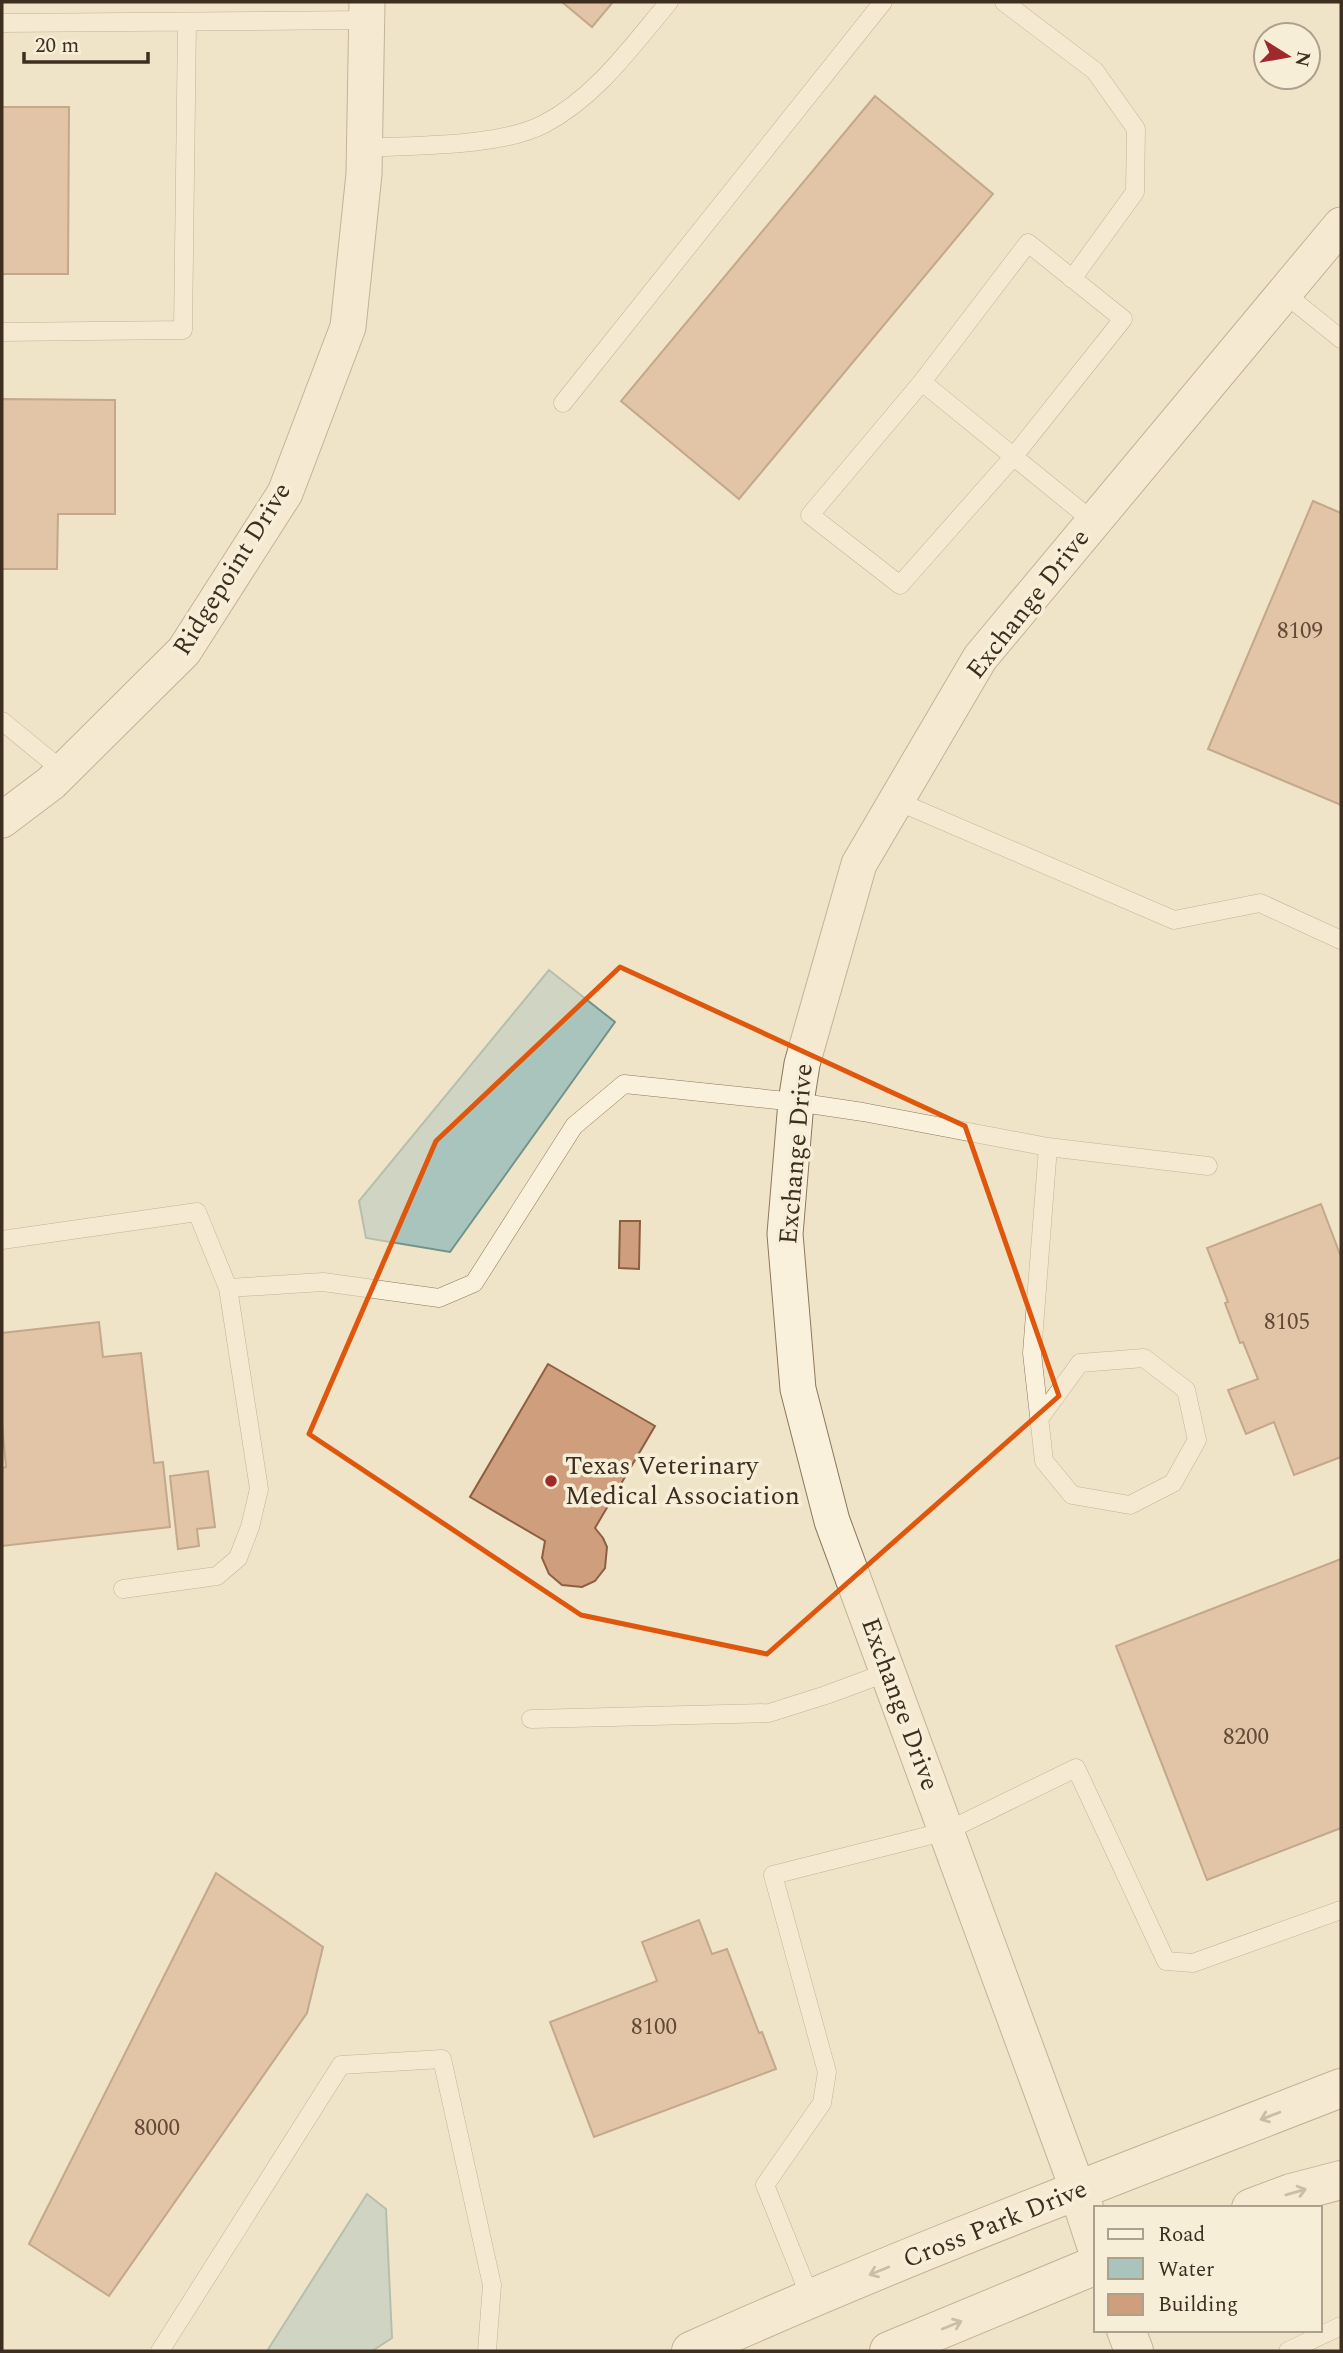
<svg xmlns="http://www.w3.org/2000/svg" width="1343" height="2353" font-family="Spectral,serif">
<rect width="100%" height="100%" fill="#f0e4c8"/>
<!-- water -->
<path fill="#a9c4bc" stroke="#6f938a" stroke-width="2" d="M549,970L615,1022L450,1252L366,1238L359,1201Z
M367,2194L386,2209L392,2338L372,2351H267Z"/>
<!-- building -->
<path fill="#cf9f7d" stroke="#8d5f41" stroke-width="2" d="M562,2H613L592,27Z
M875,96L993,194L739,499L621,401Z
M2,107H69L68,274H2Z
M2,399L115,400V514H58L57,569H2Z
M1313,501L1341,513V805L1208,749Z
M1321,1204L1341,1257V1457L1294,1475L1274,1422L1246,1434L1228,1390L1258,1379L1243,1342L1240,1343L1225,1303L1228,1302L1207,1248Z
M620,1221H640L639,1269L619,1268Z
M99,1322L103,1357L141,1353L154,1463L163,1462L170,1527L2,1546V1468L6,1467L2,1423V1333Z
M548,1364L655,1426L595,1528L603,1538L607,1547L605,1568L595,1581L582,1587L562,1585L549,1574L542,1558L545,1541L470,1497Z
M208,1471L215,1527L197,1529L199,1546L178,1549L170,1476Z
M1341,1559V1828L1207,1880L1116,1646Z
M216,1873L323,1947L307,2013L109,2296L29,2244Z
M699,1920L712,1954L727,1949L759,2033L762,2032L776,2069L594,2137L550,2022L657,1981L642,1942Z"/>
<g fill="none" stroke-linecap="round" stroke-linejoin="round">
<defs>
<path id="service" d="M1004,2L1095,71L1136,129L1135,192L1072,279
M2,23L367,20
M365,148C415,145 500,147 544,124C596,97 632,46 669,2
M1284,293L1341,339
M2,332L183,330L187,22
M922,382L810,515L900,585L1014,456L1123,319L1028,243L922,382L1094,522
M563,403L883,2
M2,721L63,771
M897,801L1174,920L1260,903L1341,940
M1048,1147L1208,1166
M2,1240L197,1212L228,1288L323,1282L439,1298L474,1283L574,1126L624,1084L796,1102L863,1112L1048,1147L1032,1353L1044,1461L1072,1495L1130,1505L1173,1483L1197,1440L1186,1390L1144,1358L1080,1363L1039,1419
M123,1589L217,1576L238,1558L250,1527L259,1489L228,1288
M531,1719L769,1713L826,1695L888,1672
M811,2299L765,2185L822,2103L827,2072L773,1875L947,1831L1076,1768L1166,1961L1193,1963L1341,1910
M160,2351L341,2065L442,2059L492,2285L487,2351
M1288,2351L1341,2326"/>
<path id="minor" d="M2,820L51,783L184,651L285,493L348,327L364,174L367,2
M1078,2190L832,1521L798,1389L785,1234L796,1102L802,1064L859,864L980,658L1341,225"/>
<path id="tertiary" d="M1078,2190L1096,2245
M1251,2208L1291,2193L1341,2180
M1126,2330L1134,2351
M691,2351C904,2255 1123,2173 1341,2088
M889,2351L1096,2265"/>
</defs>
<!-- service casing -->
<use href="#service" stroke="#8d765c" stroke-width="19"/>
<!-- minor casing -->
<use href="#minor" stroke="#8d765c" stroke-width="37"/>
<!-- tertiary casing -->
<use href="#tertiary" stroke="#8d765c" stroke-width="40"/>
<!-- service -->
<use href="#service" stroke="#faf1dc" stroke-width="18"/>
<!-- minor -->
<use href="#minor" stroke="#faf1dc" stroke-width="35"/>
<!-- tertiary -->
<use href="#tertiary" stroke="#faf1dc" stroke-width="38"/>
</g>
<!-- one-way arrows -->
<defs><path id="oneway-shaft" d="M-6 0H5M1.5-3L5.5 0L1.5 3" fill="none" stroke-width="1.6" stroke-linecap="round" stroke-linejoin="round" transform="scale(1.75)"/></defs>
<g stroke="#9c907e">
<use href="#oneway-shaft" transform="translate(1270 2116) rotate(159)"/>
<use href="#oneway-shaft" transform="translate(1296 2192) rotate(-16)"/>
<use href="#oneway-shaft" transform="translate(879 2271) rotate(158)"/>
<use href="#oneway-shaft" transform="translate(952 2325) rotate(-22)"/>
</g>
<!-- marked area -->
<path d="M0 0H1343V2353H0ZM620,967L965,1126L1059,1396L767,1654L581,1615L309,1434L436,1141Z" fill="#f0e4c8" fill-opacity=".55" fill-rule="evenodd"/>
<path fill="none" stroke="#df570d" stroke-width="5" stroke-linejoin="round" d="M620,967L965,1126L1059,1396L767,1654L581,1615L309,1434L436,1141Z"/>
<!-- markers -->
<circle fill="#9e2a2b" stroke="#f7eed8" stroke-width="2.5" cx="551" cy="1481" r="7"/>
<g text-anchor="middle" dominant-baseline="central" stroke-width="7" stroke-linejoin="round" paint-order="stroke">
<!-- number labels -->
<g font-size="23" fill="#624a37">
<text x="1300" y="631">8109</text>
<text x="1287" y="1322">8105</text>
<text x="1246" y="1737">8200</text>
<text x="654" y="2027">8100</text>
<text x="157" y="2128">8000</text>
</g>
<!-- street labels -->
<g font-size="26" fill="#3d2e20" stroke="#f7eed8">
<text transform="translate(232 569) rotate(-58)">Ridgepoint Drive</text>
<text transform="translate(1028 604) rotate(-52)">Exchange Drive</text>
<text transform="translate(796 1154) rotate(-85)">Exchange Drive</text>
<text transform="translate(900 1704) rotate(70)">Exchange Drive</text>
<text transform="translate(995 2224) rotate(-22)">Cross Park Drive</text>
</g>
<!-- poi labels -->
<g font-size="26" fill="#3d2e20" stroke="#f7eed8" text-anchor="start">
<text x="565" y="1466">Texas Veterinary<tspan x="565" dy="30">Medical Association</tspan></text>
</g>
</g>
<!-- border -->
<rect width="1343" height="2353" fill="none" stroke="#3d2e20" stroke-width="7"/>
<!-- legend -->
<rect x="1094" y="2206" width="228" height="126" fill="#f7eed8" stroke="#ada18e" stroke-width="2"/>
<rect x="1108" y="2229" width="35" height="10" fill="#faf1dc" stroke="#ada18e" stroke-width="2"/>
<text x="1158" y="2241" font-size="21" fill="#3d2e20">Road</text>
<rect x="1108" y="2258" width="35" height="21" fill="#a9c4bc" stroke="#ada18e" stroke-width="2"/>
<text x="1158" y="2276" font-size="21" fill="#3d2e20">Water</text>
<rect x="1108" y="2294" width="35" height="21" fill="#cf9f7d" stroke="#ada18e" stroke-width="2"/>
<text x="1158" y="2311" font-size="21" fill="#3d2e20">Building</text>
<!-- north arrow -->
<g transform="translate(1287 56) rotate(101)"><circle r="33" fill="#f7eed8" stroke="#ada18e" stroke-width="2"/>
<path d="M0-5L12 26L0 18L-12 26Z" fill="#9e2a2b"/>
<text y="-10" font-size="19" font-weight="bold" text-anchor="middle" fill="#3d2e20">N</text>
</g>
<!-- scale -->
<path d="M24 52v10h124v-10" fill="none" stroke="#3d2e20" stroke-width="3.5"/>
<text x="35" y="52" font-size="21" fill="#3d2e20" stroke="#f7eed8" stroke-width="5" paint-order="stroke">20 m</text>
</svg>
